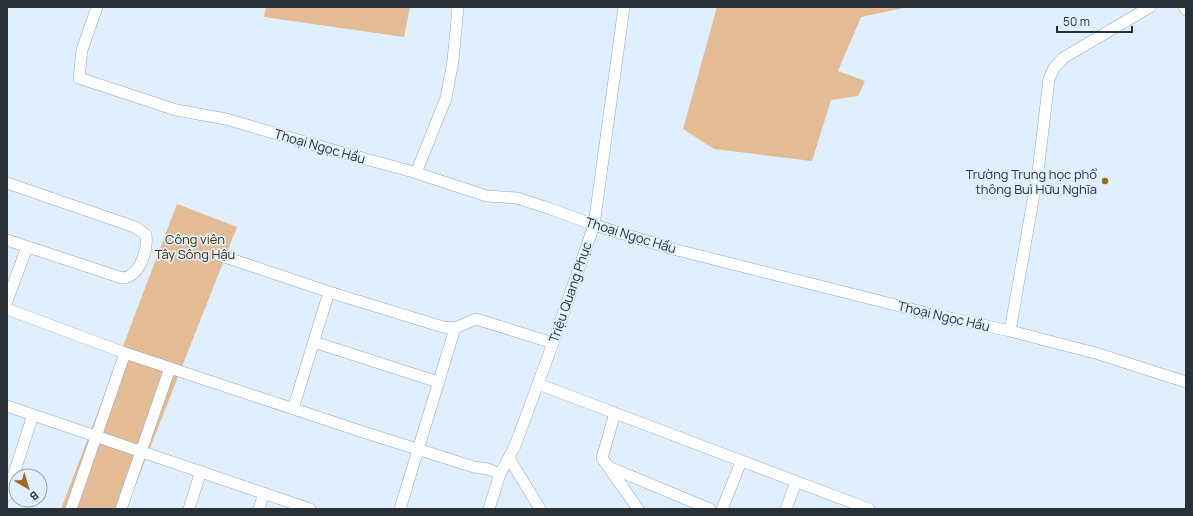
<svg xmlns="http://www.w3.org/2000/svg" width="1193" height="516" font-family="Manrope,sans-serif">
<rect width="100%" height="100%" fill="#dfeffd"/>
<!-- green -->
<path fill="#e3bb94" d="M266,7H410L404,37L264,17Z
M717,7H908L861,17L838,71L865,81L858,96L831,100L812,161L714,149L683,129Z
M177,204L237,227L126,509H61Z"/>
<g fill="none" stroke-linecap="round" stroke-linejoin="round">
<defs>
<path id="minor" d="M97,7L82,50L79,78L176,110L226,119L329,149L410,171L487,196L517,198L551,209L594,225L673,249L927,313L1010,331L1099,354L1186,382
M1184,7L1186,10
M416,173L446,98L453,61L458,7
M7,183L135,227L146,235C148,250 140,277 122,278L7,240
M219,255L329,292L443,327L455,328L476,319L553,343
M7,301L27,247
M7,309L125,353L360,431L474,467L488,469L500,474
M1010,331L1038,172L1049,79L1054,68L1063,58L1150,7
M314,342L438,382
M538,384L869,509
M7,406L310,509
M293,409L329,292
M615,413L602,458L638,509
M509,458L540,509
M609,467L710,509
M7,495L33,415
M71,509L125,353
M121,509L170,368
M189,509L201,471
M259,509L264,493
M400,509L455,328
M489,509L500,474L515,446L553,343L594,225L624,7
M722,509L741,462
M786,509L796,482"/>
</defs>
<!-- minor casing -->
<use href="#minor" stroke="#97a9ba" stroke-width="12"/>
<!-- minor -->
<use href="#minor" stroke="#fff" stroke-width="11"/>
</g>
<!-- markers -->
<circle fill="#a16825" stroke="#dfeffd" stroke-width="1.5" cx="1105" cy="181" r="4"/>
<g text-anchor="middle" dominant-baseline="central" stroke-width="3.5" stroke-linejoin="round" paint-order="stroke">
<!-- street labels -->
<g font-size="13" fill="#293037" stroke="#dfeffd">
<text transform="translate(320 146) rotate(16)">Thoại Ngọc Hầu</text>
<text transform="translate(631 235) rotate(17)">Thoại Ngọc Hầu</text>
<text transform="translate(570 292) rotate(-71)">Triệu Quang Phục</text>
<text transform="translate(944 316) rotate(13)">Thoại Ngọc Hầu</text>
</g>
<!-- poi labels -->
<g font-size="13" fill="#293037" stroke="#dfeffd" text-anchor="end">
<text x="1097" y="174">Trường Trung học phổ<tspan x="1097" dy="15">thông Buì Hữu Nghĩa</tspan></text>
</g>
<!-- park labels -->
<g font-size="13" fill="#4c2c02" stroke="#dfeffd">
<text x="195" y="239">Công viên<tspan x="195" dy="15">Tây Sông Hậu</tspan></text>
</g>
</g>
<!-- border -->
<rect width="1193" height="516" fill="none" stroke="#293037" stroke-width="16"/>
<!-- north arrow -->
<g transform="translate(28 488) rotate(142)"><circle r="19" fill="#dfeffd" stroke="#96a3ae"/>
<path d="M0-3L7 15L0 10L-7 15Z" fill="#a16825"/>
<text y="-6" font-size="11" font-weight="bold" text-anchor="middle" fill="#293037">B</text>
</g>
<!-- scale -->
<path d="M1057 26v6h75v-6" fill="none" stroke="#293037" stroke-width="2"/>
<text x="1063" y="26" font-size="12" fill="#293037" stroke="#dfeffd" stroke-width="3" paint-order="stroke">50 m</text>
</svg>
